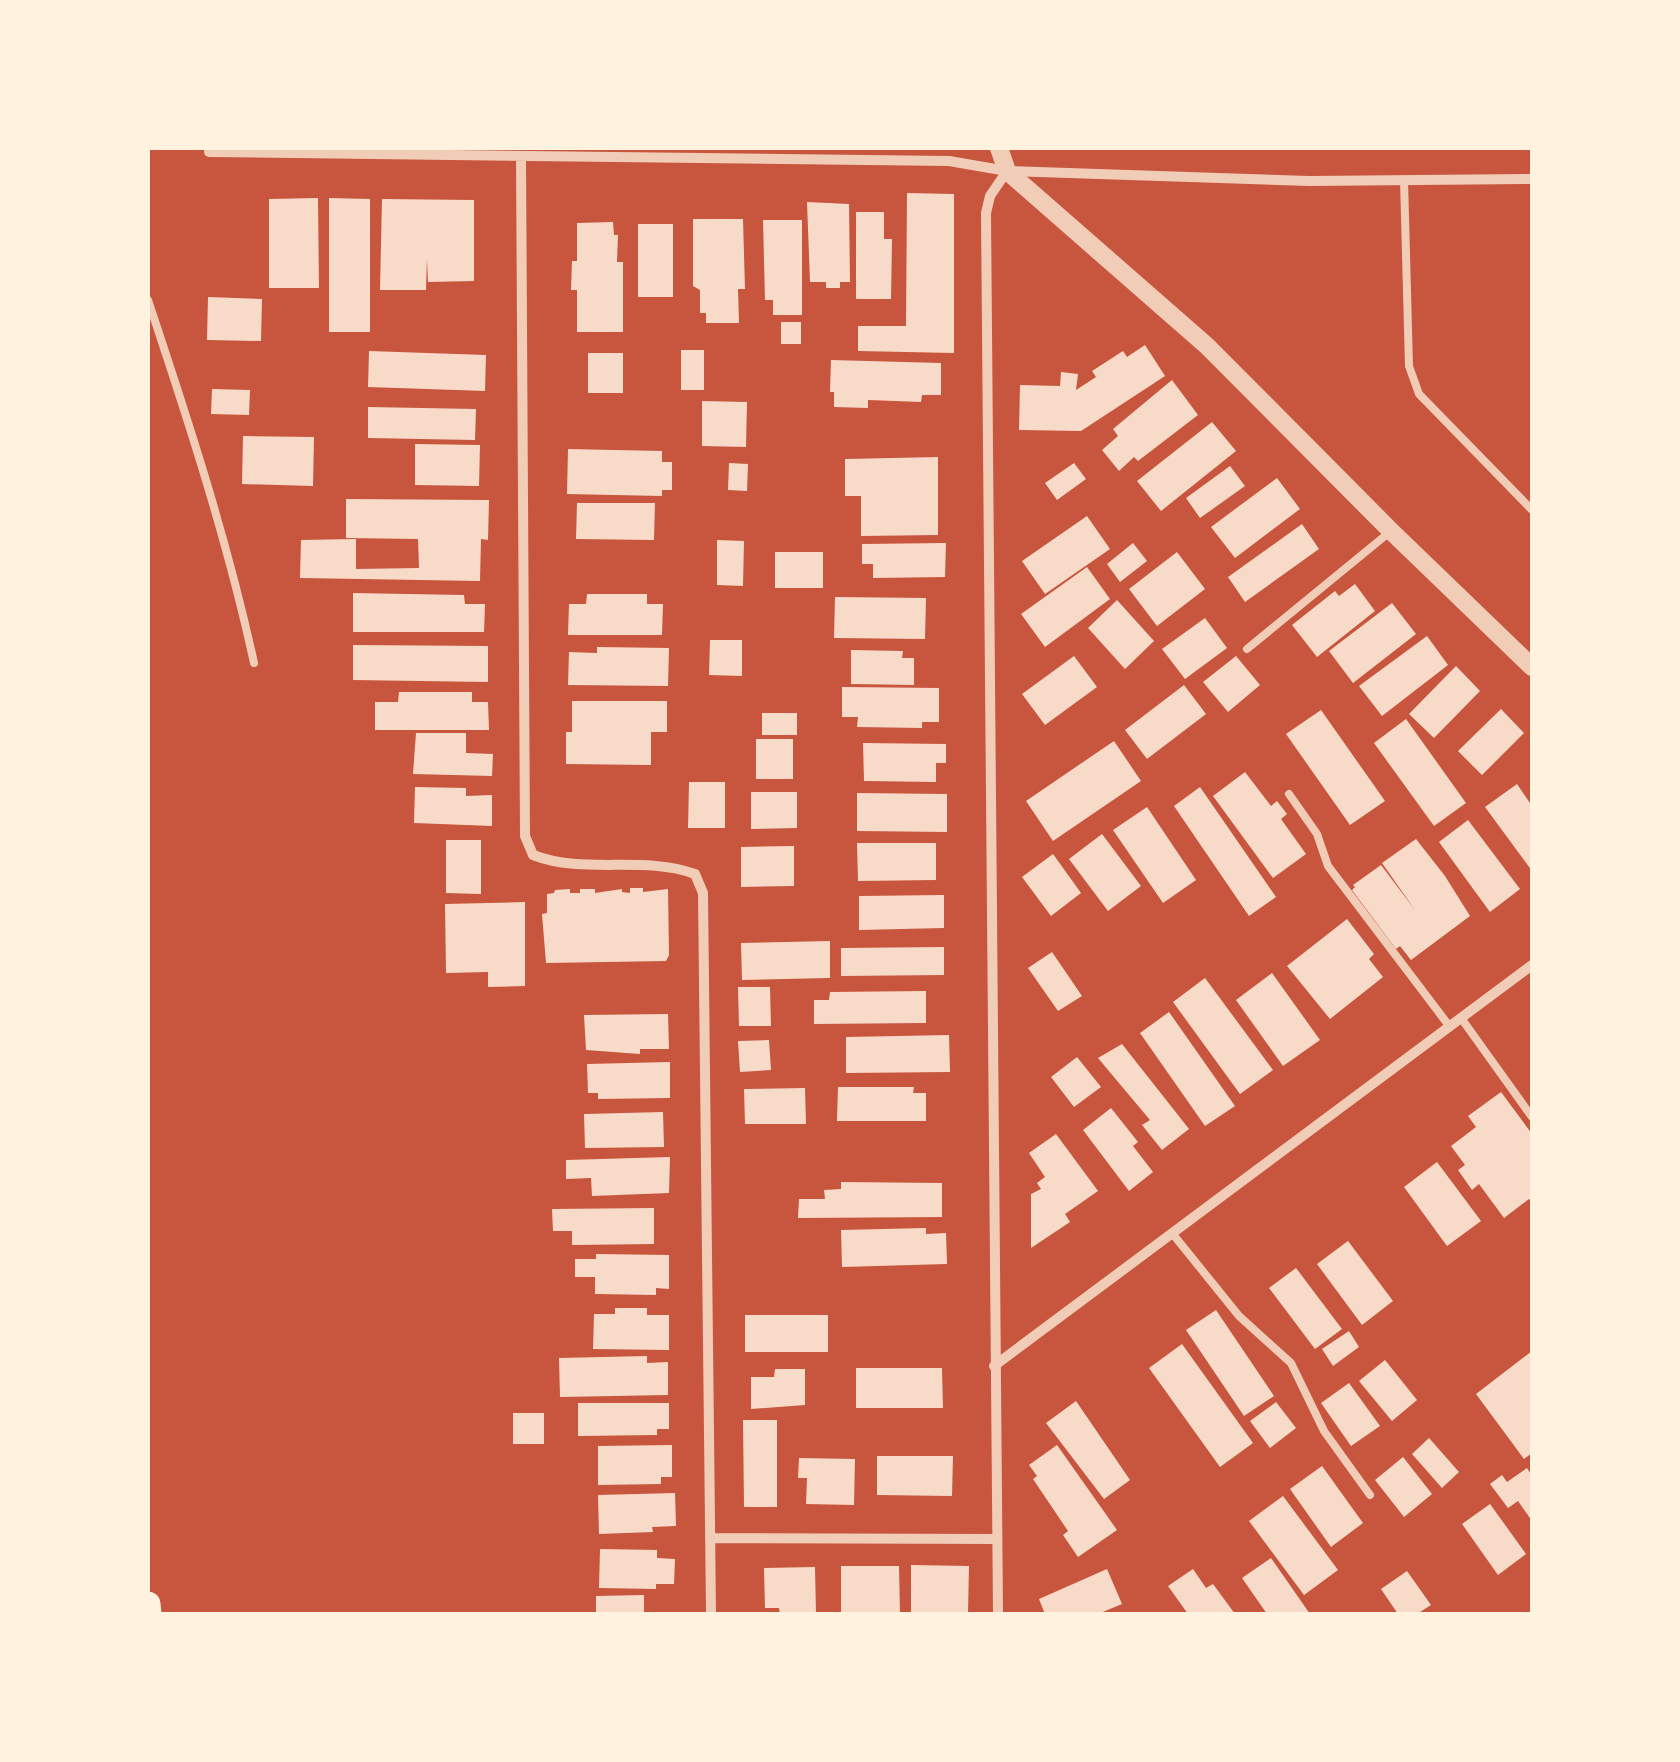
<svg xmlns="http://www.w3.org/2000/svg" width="1680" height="1762" font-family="Signika,sans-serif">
<rect width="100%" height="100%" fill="#c8553d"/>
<!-- building -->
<path fill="#f7dbc8" d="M907,193L954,194V353L858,351V326H906Z
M318,198L319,288H269V199Z
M329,198L370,199V332H329Z
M382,199L474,200V281L428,282L427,259L426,290H380Z
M807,202L849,204L850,282H840V288H826V282H810Z
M856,212H884V239H892L891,299H856Z
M693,219H743L745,289H738L739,323H706V313H700V290L693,286Z
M763,220H802V315H773V300H765Z
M613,222L614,235H618L617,262H623V332H577V290H571L572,261H577V223Z
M638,224H673V297H638Z
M208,297L262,299L261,341L207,340Z
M781,322H801V344H781Z
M1145,345L1165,376L1081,431L1019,430L1020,385L1060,386L1061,372L1078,374L1076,390L1096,377L1092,371L1123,351L1127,357Z
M681,350H704V390H681Z
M369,351L486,355L485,391L368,387Z
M588,353H623V393H588Z
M831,360L941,363V395H922L921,402L868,400V408L834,407V392H830Z
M1172,380L1198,415L1138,461L1134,457L1119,471L1102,450L1118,436L1113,429Z
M212,389L250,390L249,415L211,414Z
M702,401L747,402L746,447L702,446Z
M368,407L476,409L475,440L368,438Z
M1212,422L1236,451L1161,511L1137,481Z
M243,436L314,437L313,486L242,484Z
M415,444L480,445L479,486L415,485Z
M568,449L662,451V462H672V490H662V496L567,494Z
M938,457V535L861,536V496H845V459Z
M729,463L748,464L747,491L728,490Z
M1074,463L1086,479L1057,500L1045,483Z
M1230,466L1245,486L1200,518L1186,498Z
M1277,478L1300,509L1235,558L1211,527Z
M346,499L489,500L488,540L481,539L480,581L300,578L301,540L356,539V569L419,568L418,539L346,538Z
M577,503H655L654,540L576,539Z
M1087,516L1110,549L1045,594L1022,561Z
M1302,524L1319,549L1245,602L1228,577Z
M717,540L744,541L743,586L717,585Z
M946,543L945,577L873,578V564H862V544Z
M1133,543L1147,561L1120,582L1107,564Z
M775,552H823V588H775Z
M1177,552L1205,589L1157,626L1129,589Z
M1087,567L1110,599L1045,647L1021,614Z
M1355,584L1375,611L1317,657L1292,625L1335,591L1339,596Z
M353,593L464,595L465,604H485L484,632H353Z
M587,594H647V604H663L662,635H568L569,604H586Z
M835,597L926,598L925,639L834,638Z
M1117,600L1154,641L1125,669L1088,628Z
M1392,603L1416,634L1353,683L1329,651Z
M1205,618L1227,648L1185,679L1162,649Z
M1427,636L1448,665L1382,716L1359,686Z
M710,640H742V676L709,675Z
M353,645L488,646V682L353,680Z
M597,647L669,648L668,686L568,685L569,652L597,653Z
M851,650L903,651L902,658H914V685L851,684Z
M1074,656L1097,687L1045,725L1022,694Z
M1236,656L1260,685L1228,712L1203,682Z
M1456,666L1480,691L1434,738L1409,714Z
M1184,685L1206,714L1147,759L1125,730Z
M842,687L939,688V722H922V728L857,727L858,717H842Z
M399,692H472V702H488L489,730H375V702H398Z
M572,701H667V732H651V765L566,764V732H572Z
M1501,709L1524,733L1482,775L1458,751Z
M1321,710L1385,801L1350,825L1286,734Z
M762,713H797V735H762Z
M1406,719L1466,803L1434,826L1374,743Z
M416,733H466V753L493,754L492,776L413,774Z
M756,739H793V779H756Z
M1114,741L1141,781L1053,841L1026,801Z
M863,743L946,744V763H936V782L864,781Z
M1245,772L1271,806L1277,801L1287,814L1281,819L1306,854L1273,878L1213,796Z
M689,782H725V828H688Z
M1517,784L1532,806V871L1485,807Z
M415,787L466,788V796L492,795V826L414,823Z
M1200,787L1276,897L1249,916L1174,806Z
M751,792H797V828L751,829Z
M857,793L947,794V832L857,831Z
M1147,807L1196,880L1163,903L1113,830Z
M1468,820L1520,889L1490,912L1439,842Z
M1102,834L1141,886L1108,911L1069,859Z
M1416,839L1445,876L1470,916L1411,960L1400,946L1396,949L1352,890L1355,887L1353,885L1381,865L1415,910L1382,863Z
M446,840H481V894L446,893Z
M857,843H936V880L858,881Z
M794,846V886L741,887V847Z
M1053,854L1081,893L1051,916L1022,877Z
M630,888H643V892L668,889L669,955L666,961L546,963L542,914L547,913V894L554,893L555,890L570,889V893H580V889H595V893L622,889V892L630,893Z
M944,895V928L859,930V896Z
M525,902V986L488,987V972L446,973L445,904Z
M1347,919L1374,954L1369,959L1383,977L1330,1019L1287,966Z
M830,941V978L742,980L741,943Z
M944,947V975L841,976V948Z
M1052,952L1082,996L1058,1011L1028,968Z
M1272,973L1320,1040L1283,1066L1236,1000Z
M1205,978L1273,1070L1240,1094L1173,1002Z
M738,987H770L771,1026H739Z
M926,991V1023L814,1024V1000H829L830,992Z
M1169,1012L1235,1106L1205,1126L1140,1033Z
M668,1014L669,1049H640V1054L586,1050L584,1015Z
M949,1035L950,1072L846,1073V1037Z
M769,1040L771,1070L740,1072L738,1041Z
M1122,1044L1189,1129L1162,1150L1142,1125L1150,1120L1098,1058Z
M1077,1057L1101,1087L1074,1107L1051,1077Z
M670,1062V1098L598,1099V1093H588L587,1064Z
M838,1087H914L913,1093H926V1121H837Z
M805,1088L806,1124H745L744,1089Z
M1501,1092L1532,1134V1203L1529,1199L1504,1218L1479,1184L1472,1190L1458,1170L1465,1165L1451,1146L1476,1127L1468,1116Z
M1111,1108L1138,1142L1133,1146L1153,1172L1129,1191L1083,1130Z
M663,1112L664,1147L585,1148L584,1114Z
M1056,1134L1098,1191L1065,1214L1070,1222L1031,1248V1194L1041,1189L1037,1183L1045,1177L1029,1153Z
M670,1157L669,1193L592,1196L591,1178L566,1179V1160Z
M1437,1162L1481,1221L1447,1246L1404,1187Z
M841,1182L942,1183V1217L798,1218L799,1199H825L824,1190L841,1189Z
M654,1208V1244L572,1245V1231H553L552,1209Z
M926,1228V1234L946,1233L947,1264L842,1267L841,1230Z
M1348,1241L1393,1301L1362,1325L1317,1264Z
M596,1254L669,1255V1289L656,1288V1295L595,1294V1277H575V1259H596Z
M1296,1268L1342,1329L1315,1349L1269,1288Z
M615,1308H647V1315H669V1350L593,1349L594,1314H615Z
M1216,1310L1274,1396L1244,1416L1186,1330Z
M745,1315H828V1352H745Z
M1349,1331L1359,1347L1333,1366L1322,1349Z
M1182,1344L1253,1443L1220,1467L1149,1368Z
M1532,1351V1453L1524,1459L1476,1394Z
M647,1356V1363L668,1362V1395L560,1397L559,1358Z
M1385,1360L1417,1400L1392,1421L1359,1381Z
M856,1368H942L943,1408H856Z
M775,1369H805V1405L751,1409V1377H774Z
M1349,1383L1380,1426L1351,1446L1321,1403Z
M1076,1401L1130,1480L1104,1499L1046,1423Z
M1276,1402L1296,1428L1270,1448L1250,1421Z
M578,1403H669V1429H657V1435L578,1436Z
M513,1413H544V1444H513Z
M743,1420H777V1507H744Z
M1429,1438L1459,1472L1442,1488L1412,1454Z
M672,1445V1477H661V1484L598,1485V1446Z
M1057,1445L1117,1530L1078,1557L1063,1535L1068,1531L1033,1479L1037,1476L1029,1465Z
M877,1456H953L952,1496L877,1495Z
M1403,1457L1432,1494L1404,1517L1375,1480Z
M799,1458L855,1459L854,1505L806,1504L807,1478H798Z
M1322,1466L1363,1523L1331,1547L1290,1489Z
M1527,1468L1532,1476V1521L1518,1501L1508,1508L1490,1484L1502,1475L1507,1482Z
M675,1493L676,1526L652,1527L653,1532L599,1534L598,1495Z
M1283,1496L1338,1570L1304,1595L1249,1521Z
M1490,1504L1526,1554L1498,1575L1462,1524Z
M600,1549L657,1550V1558L675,1559L674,1584H656V1589L599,1588Z
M1271,1558L1310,1614H1267L1242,1578Z
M911,1565L969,1566L968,1613L911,1612Z
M841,1566H899L900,1614H841Z
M815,1567L816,1614H780L779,1608H765L764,1568Z
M1107,1569L1122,1604L1098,1614H1045L1039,1599Z
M1193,1569L1206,1588L1213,1584L1235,1614H1188L1168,1586Z
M1407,1571L1431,1605L1417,1614H1398L1381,1589Z
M644,1595V1614H596V1596Z"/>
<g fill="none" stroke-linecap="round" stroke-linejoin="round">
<!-- service -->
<path stroke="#f1ccb7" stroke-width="8" d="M1404,180L1409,366L1419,394L1532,510
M148,300C188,420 227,539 254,663
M1247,649L1391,531
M1289,794L1317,834L1328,866L1450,1027
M1461,1018L1532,1117
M1172,1233L1239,1316L1291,1363L1324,1431L1370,1495"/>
<!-- minor -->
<path stroke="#f1ccb7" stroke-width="10" d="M209,148V152L949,161L1007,171L1309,181L1532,179
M521,157L525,836L533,855C584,875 643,855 695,874L703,893L711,1614
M994,1366L1532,965
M710,1538L997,1539
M998,1614L986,213L990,196L1007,171"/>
<!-- tertiary -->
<path stroke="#f1ccb7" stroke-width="18" d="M999,148L1007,171L1207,346L1391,531L1532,667"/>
<!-- motorway -->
<path stroke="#fff3e0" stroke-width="25" d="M148,1604L149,1614"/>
</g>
<!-- border -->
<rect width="1680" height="1762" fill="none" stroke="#fff3e0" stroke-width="300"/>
</svg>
